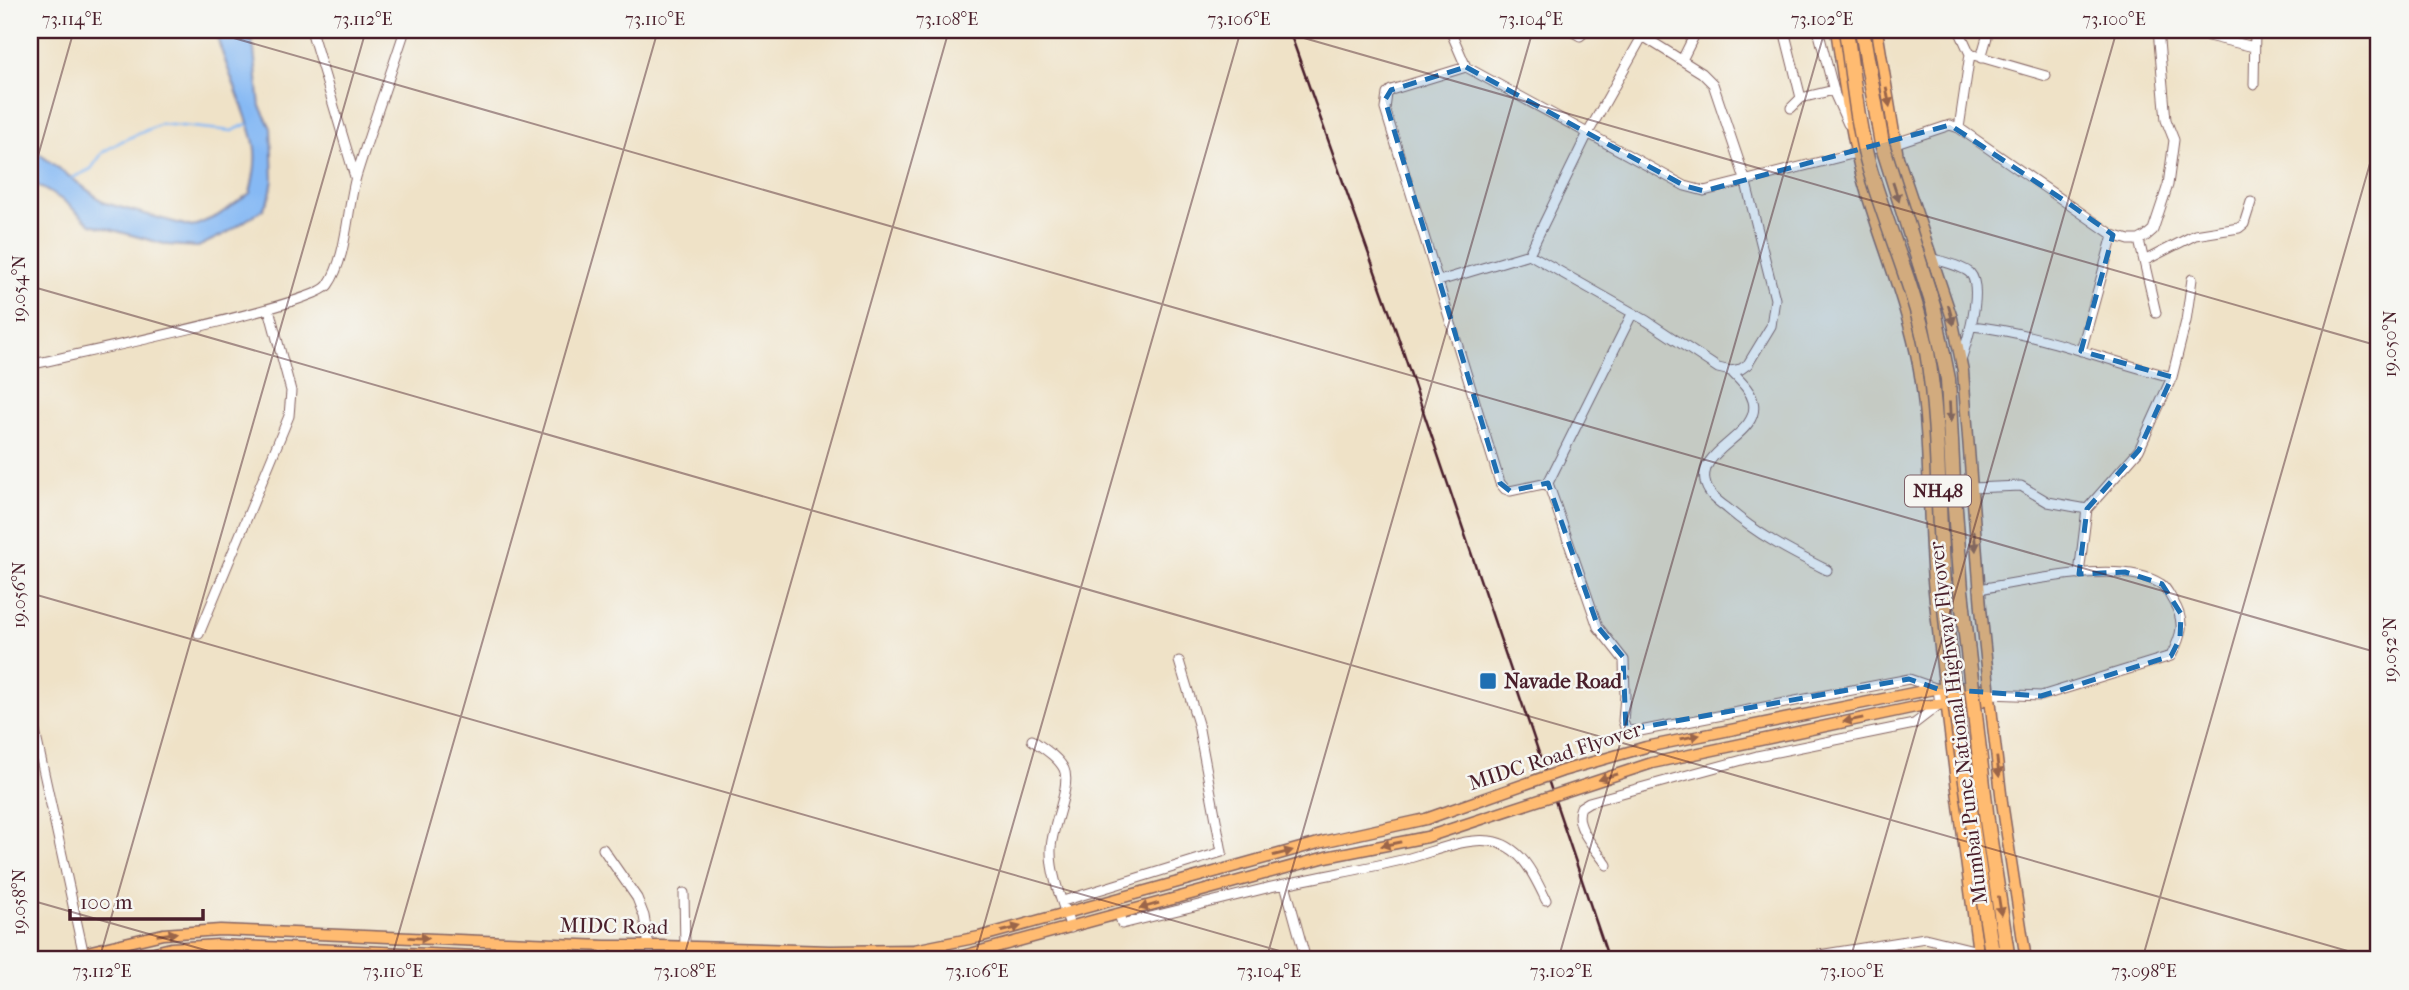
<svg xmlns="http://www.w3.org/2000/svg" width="2409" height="990" font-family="'IM FELL French Canon',serif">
<rect width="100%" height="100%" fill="#f6f6f2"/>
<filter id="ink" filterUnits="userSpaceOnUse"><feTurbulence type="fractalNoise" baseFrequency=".0143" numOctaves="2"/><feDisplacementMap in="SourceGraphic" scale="14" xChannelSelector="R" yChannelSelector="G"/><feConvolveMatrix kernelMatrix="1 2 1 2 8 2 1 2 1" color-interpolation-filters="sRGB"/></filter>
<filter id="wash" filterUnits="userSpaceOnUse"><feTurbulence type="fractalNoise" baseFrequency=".00686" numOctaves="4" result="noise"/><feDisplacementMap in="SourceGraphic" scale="28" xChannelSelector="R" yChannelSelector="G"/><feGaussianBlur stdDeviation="1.57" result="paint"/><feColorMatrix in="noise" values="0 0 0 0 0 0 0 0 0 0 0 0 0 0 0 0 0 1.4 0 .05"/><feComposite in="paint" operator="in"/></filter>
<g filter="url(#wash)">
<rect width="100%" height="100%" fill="#efe2c7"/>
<!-- water -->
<path fill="#86b9f4" stroke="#686c90" stroke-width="2" d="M215,30H248L254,50L260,106L271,128L273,180L270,196L263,209L227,233L198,247L168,245L91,224L64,201L30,181V147L105,203L192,227L217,216L250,193C254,176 258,156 253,139C243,102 225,67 215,30Z"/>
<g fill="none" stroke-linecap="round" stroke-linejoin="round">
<!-- stream -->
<path stroke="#86b9f4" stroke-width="2.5" d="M72,178L91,169L103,152L122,141L161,124L232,131L247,124"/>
</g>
</g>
<g filter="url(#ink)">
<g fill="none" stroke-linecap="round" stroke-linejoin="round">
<defs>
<path id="minor" d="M311,30L355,177
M1450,30L1466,67
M1569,30L1580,36L1587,30
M1784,30L1801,98
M1818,30L1835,95L1848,124
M2204,35L2254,47
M1970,54L2046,76
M1981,58L1989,30
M1682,60L1697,30
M2254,85L2255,30
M1791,108L1801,98L1834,90
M1959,128L1970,54L1959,30
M2139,240L2156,313
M1529,254L1588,133L1643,35
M1934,259C1944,262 1962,266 1970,273C1984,288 1967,342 1961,360
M2144,261L2195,235L2239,228L2244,224L2251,202
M1439,281L1529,254L1647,321L1718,368L1731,371L1741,369L1748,364L1771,326L1775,299L1745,179L1713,84L1702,73L1633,30
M1972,326C2041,333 2105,361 2172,377
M2081,351L2113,235
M30,365C71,355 313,306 328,285C347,258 347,209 356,177C371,128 389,79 405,30
M1731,371C1739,380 1750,389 1753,401C1762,436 1694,449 1706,485C1709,495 1719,502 1727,508C1758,535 1791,552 1827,570
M1548,483L1510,491L1505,489L1500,483L1385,109L1387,94L1391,90L1466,67L1685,186L1704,191L1896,143L1950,125L1959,128L2113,235L2129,240H2139L2146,236L2153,230L2168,185L2174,140L2166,120L2158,30
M1971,488L2021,486L2048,502L2087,509
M2079,574L2087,509L2139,450L2172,377L2186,321L2192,279
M1979,589C2025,582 2121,558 2161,584C2166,587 2170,596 2173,601C2186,622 2182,635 2171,656L2041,696L1990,694
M199,634L289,416L291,391L269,309
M30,709L85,960
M1032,740C1043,748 1058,757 1064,769C1072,786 1051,828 1051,849C1050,875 1063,904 1071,928
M603,849L637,898L644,916L649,946
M1607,865C1597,850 1572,826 1581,807L1589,802L1757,756L1914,724L1940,704L1938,689L1909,679L1640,731L1626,730L1623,721L1625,696L1624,660L1598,627L1548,483L1632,314
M1285,884L1306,960
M684,893L685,947
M1063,901L1222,852L1198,724L1179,661
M1119,914L1122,924C1172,912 1221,899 1271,887C1315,877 1359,870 1402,860C1428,854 1464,837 1490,841C1521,845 1534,875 1546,900
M605,946V960
M1788,960L1925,938L1978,951
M1965,960L1978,951"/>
<path id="major" d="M1836,30C1844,80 1850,132 1863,181C1881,244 1908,305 1919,369C1931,439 1927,511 1933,581C1945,708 1963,834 1979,960
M1877,30L1898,157L1952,318L1963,371L1981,608L1993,726L2002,802L2026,960
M1918,692C1941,688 1969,683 1990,694L1980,702L1920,706
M53,960L163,934L220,930L605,946H661L830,951L914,950L979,937L1218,871
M122,960L171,948L217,945L570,960
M948,960L1224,885"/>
</defs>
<!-- minor casing -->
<use href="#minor" stroke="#846362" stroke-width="11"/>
<!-- major casing -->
<use href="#major" stroke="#846362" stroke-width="13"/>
<!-- minor -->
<use href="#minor" stroke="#fff" stroke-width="9"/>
<!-- major -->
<use href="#major" stroke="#ffbb71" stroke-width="10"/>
<!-- rail -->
<path stroke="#4a1f2b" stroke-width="2.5" d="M1289,30L1394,325L1609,960"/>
<defs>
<path id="major-bridge" d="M1218,871L1322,842L1426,819L1562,771L1646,747L1918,692
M1224,885L1326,857L1427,837L1652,763L1920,706"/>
<path id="highway-bridge" d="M1846,30C1853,77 1857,125 1870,170C1888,231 1915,289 1927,352C1940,427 1937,507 1943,583C1953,710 1974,835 1993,960
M1862,30L1882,144L1933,305L1948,379L1953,482L1961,590L1987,821L2008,960"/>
</defs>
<!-- major-bridge casing -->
<use href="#major-bridge" stroke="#846362" stroke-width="13" stroke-linecap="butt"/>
<!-- highway-bridge casing -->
<use href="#highway-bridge" stroke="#846362" stroke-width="17" stroke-linecap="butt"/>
<!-- major-bridge -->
<use href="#major-bridge" stroke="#ffbb71" stroke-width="10"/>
<!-- highway-bridge -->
<use href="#highway-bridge" stroke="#ffbb71" stroke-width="14"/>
</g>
<!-- one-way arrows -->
<defs><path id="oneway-solid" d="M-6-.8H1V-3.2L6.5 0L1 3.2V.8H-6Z" transform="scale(1.75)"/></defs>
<g fill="#9b654a">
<use href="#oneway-solid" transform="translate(1888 97) rotate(80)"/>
<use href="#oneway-solid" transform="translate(1896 192) rotate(72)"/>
<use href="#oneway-solid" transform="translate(1951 315) rotate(75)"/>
<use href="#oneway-solid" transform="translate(1950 412) rotate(87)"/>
<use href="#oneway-solid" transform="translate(1975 541) rotate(85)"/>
<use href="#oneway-solid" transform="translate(1853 720) rotate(168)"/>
<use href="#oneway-solid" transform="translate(1690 737) rotate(-12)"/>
<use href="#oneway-solid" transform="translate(1998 767) rotate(83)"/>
<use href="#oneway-solid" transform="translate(1608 777) rotate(162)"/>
<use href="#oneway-solid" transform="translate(1391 844) rotate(169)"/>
<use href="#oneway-solid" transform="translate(1283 853) rotate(-15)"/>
<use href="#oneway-solid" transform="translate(1149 906) rotate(164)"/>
<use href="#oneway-solid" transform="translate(2000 906) rotate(81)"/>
<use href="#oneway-solid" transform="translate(1011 929) rotate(-15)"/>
<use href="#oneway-solid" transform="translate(167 934) rotate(-8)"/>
<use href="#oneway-solid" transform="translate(419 938) rotate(3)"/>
</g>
</g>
<!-- marked area -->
<path fill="#1f6fb2" fill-opacity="0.2" stroke="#1f6fb2" stroke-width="5" stroke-dasharray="14 9" stroke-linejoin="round" d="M1466,67L1685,186L1704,191L1950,125L2071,205L2113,235L2081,351L2172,377L2139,450L2087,509L2079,574L2125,572L2162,584L2181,614L2180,638L2171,656L2041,696L1938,689L1909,679L1626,730L1623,657L1598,627L1548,483L1510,491L1500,483L1385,100L1391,90Z"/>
<!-- ticks -->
<path fill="none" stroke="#4a1f2b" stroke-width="2" stroke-opacity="0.45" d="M206,30L2379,653M1276,30L2379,346M2346,30L2379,39M30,184L74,30M30,286L2379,960M30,593L1311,960M30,900L240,960M99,960L366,30M391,960L658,30M683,960L949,30M974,960L1241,30M1266,960L1533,30M1558,960L1825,30M1850,960L2117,30M2142,960L2379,132"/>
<!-- markers -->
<rect fill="#1f6fb2" stroke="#f6f6f2" stroke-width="2.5" x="1479" y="672" width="18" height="18" rx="3.5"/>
<g text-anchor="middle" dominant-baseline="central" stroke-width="5" stroke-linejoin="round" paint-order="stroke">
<!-- shield labels -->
<rect fill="#f6f6f2" stroke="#7e6067" stroke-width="2" x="1905" y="475.5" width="66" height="31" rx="5"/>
<g font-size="19" font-weight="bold" fill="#4a1f2b">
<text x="1938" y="491">NH48</text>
</g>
<!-- poi labels -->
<g font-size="21" font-weight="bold" fill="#4a1f2b" stroke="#f6f6f2" text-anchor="start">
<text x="1504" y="681">Navade Road</text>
</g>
<!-- street labels -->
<g font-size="21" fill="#4a1f2b" stroke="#f6f6f2">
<text transform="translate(1958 723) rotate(-97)">Mumbai Pune National Highway Flyover</text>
<text transform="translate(1555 756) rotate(-18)">MIDC Road Flyover</text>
<text transform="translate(614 926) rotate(1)">MIDC Road</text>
</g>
</g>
<!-- margin -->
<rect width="2409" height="990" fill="none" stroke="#f6f6f2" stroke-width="77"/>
<!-- scale -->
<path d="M70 909v10h133v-10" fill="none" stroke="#4a1f2b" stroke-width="3.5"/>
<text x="80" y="909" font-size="21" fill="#4a1f2b" stroke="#f6f6f2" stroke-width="5" paint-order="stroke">100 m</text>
<rect x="38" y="38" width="2332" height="913" fill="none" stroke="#4a1f2b" stroke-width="2.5"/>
<g font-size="18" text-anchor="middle" fill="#4a1f2b">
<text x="72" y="25">73.114°E</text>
<text x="363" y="25">73.112°E</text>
<text x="655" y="25">73.110°E</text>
<text x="947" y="25">73.108°E</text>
<text x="1239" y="25">73.106°E</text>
<text x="1531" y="25">73.104°E</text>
<text x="1822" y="25">73.102°E</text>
<text x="2114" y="25">73.100°E</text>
<text transform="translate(19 289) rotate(-90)" y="6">19.054°N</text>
<text transform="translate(2390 344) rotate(-90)" y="6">19.050°N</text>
<text transform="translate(19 595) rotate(-90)" y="6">19.056°N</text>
<text transform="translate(2390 650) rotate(-90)" y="6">19.052°N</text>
<text transform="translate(19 902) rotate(-90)" y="6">19.058°N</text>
<text x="102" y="977">73.112°E</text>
<text x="393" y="977">73.110°E</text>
<text x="685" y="977">73.108°E</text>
<text x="977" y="977">73.106°E</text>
<text x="1269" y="977">73.104°E</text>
<text x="1561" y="977">73.102°E</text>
<text x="1852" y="977">73.100°E</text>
<text x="2144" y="977">73.098°E</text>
</g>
</svg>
